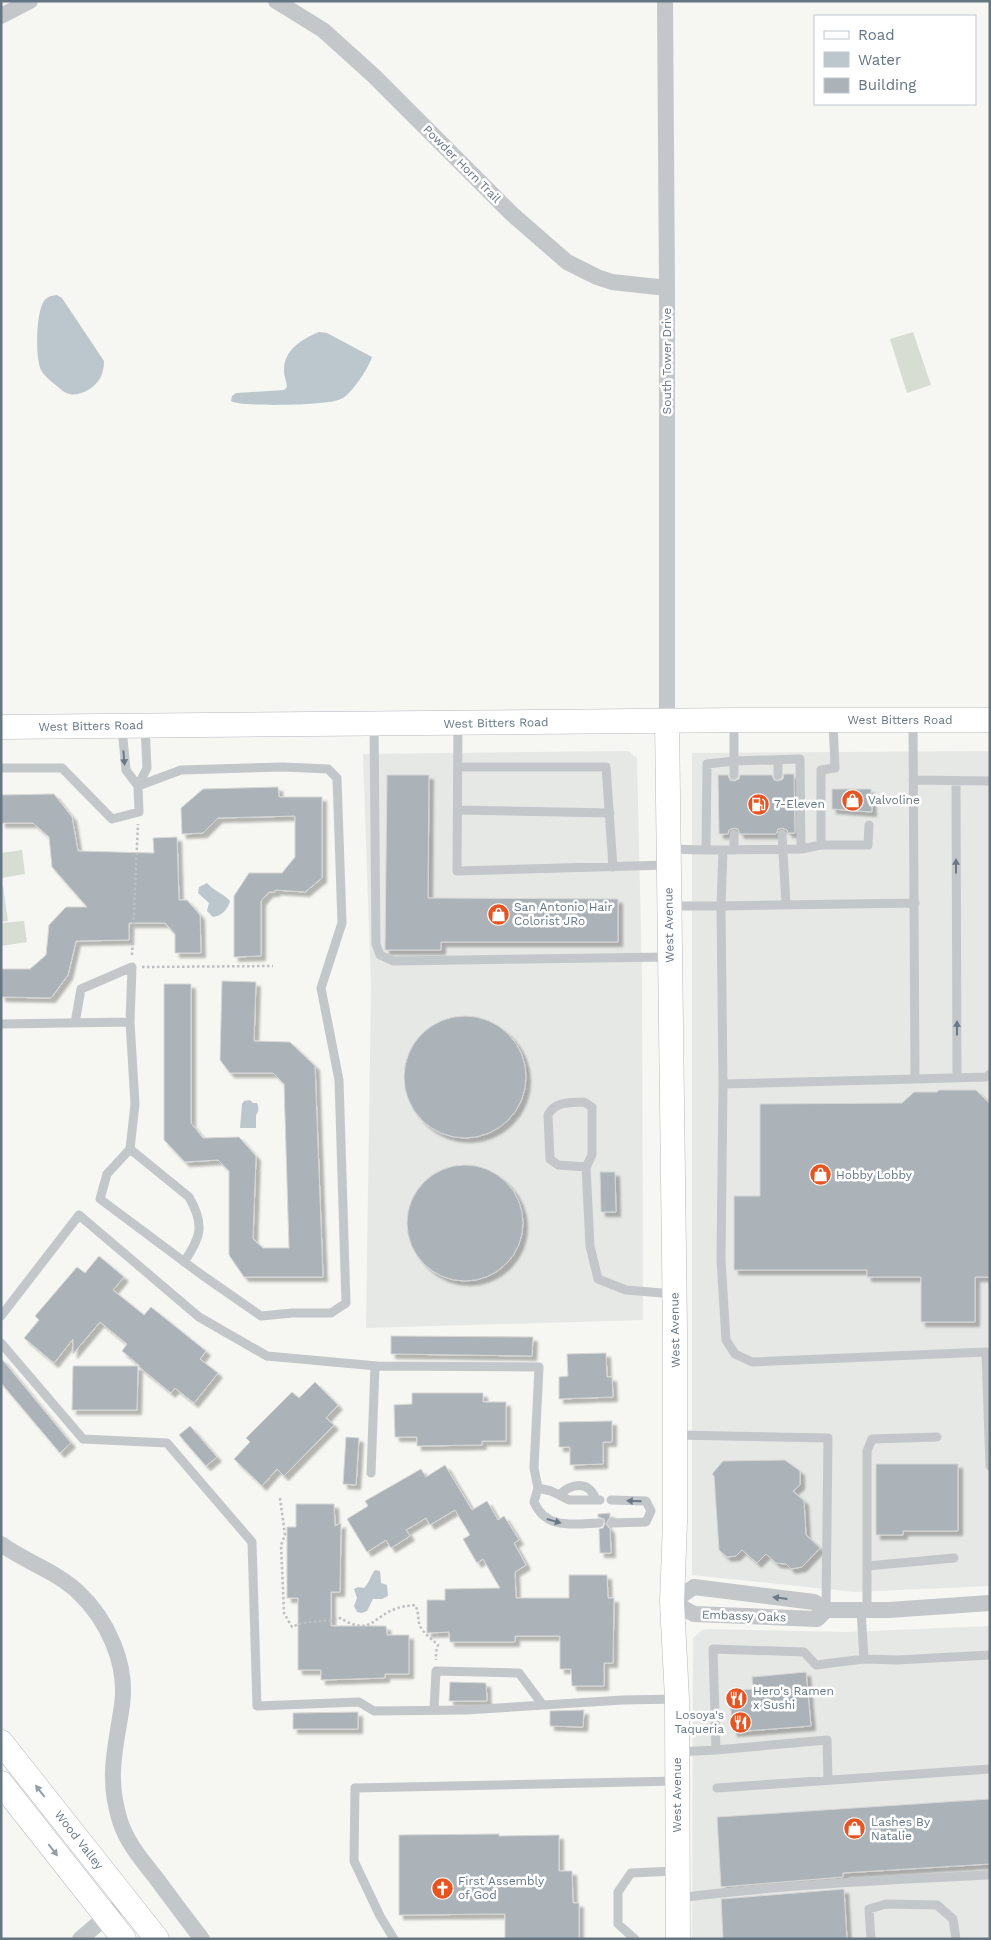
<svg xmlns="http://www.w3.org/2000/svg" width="991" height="1940" font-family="'Work Sans',sans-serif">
<defs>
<filter id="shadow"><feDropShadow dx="4.5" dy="4.5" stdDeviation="1" flood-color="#0004"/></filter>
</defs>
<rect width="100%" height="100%" fill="#f6f6f2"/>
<!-- built -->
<path fill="#e6e8e6" d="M628,751L637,758L642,978L643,1320L366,1328L371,987L363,754Z
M990,751V1586L855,1592L692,1575V753Z
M990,1626V1939H692L693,1638L702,1630L709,1629L847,1632Z"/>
<!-- green -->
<path fill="#d7ddd3" d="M913,332L931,385L907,393L890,339Z
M22,850L25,874L1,878V853Z
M1,886H3L8,921L1,922Z
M24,921L27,942L1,946V923Z"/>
<!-- water -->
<path fill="#bcc7cd" d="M57,295L62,298L104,361C104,373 100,383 88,390C75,397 67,396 57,386C51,381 45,377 41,370C35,358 36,312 44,301C48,296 51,296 57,295Z
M319,332L327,333L372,357C369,367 353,392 343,398C339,400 332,402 328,402C315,405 238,407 231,401L232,396L236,393L284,390L287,387C287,382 284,377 284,372C283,350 302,339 319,332Z
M207,883C215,892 223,893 230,901C228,909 222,916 213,917L207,911L209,903L198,893L199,887Z
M250,1100L253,1103H257C259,1108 259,1111 256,1115V1128H240L242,1104L244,1101Z
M375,1570L380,1571L381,1583L387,1585L388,1596L382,1599H373L367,1611L362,1613L357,1612L354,1606L357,1598L354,1589L358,1587L364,1588C370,1582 370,1576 375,1570Z"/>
<!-- building -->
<path fill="#abb3b9" stroke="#d7d7d5" filter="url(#shadow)" d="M784,774H794L795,833H788L787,830L782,828L778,829L776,834H740L738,829L734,828L729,830L728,834H719L718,775H728L730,780L734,781L739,779L740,775H772L774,780L778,781L783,779Z
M387,775H429L428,898L618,899V942H441V950H385Z
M278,787L279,797H322V878L305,892L275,890V892H269L261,901V956L234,957V896L249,873H282L295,857V816L218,818L203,833L182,834L181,808L203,789Z
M832,789H871L872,812L832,809Z
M54,794L72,817L78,851L154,853L153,838L177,837L179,900H187L200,915L201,953H175V934L165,923H129V940L76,941L68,975L51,998L1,997V969H30L46,955L49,925L66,907H87L52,867L49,837L33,823H1V795Z
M222,981L256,982L254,1041L290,1042L315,1066L323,1277H244L229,1255V1171L218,1160L185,1162L164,1140V984H191V1123L203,1138L239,1137L256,1156L253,1239L263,1248H289L284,1084L273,1073H230L220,1060Z
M404 1077a61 61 0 1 1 122 0a61 61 0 1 1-122 0Z
M939,1090H976L990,1104V1277H975V1322H921V1277H867V1270H734V1196H760V1104L902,1103L914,1092H937Z
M407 1223a58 58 0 1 1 116 0a58 58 0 1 1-116 0Z
M600,1172H615L616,1212H601Z
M99,1256L124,1277L113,1290L144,1315L151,1307L206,1351L200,1359L218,1373L194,1403L175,1388L171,1393L138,1366H140L122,1351L127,1344L100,1322L73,1354V1339L54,1363L24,1338L39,1320L35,1316L77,1267L85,1273Z
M391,1336L533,1337L532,1356L391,1354Z
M606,1353L607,1377H612L613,1397L559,1399V1377L568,1376L567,1354Z
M1,1358L71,1443L60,1453L1,1383Z
M73,1366H138L137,1410H72Z
M315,1382L338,1405L326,1418L334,1425L284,1476L277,1469L262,1486L234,1459L250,1442L246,1438L292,1392L299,1398Z
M412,1393H483V1402H506V1441H482V1445L417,1446V1437H395L394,1405L412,1404Z
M612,1421V1442H603V1464L570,1465V1447H559V1422Z
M190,1426L217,1457L206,1466L179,1435Z
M346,1437L359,1438L356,1485L343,1484Z
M785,1460L800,1471V1485L793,1491L804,1501L806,1535L820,1548L802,1567L791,1569L786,1564L776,1563L766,1554L757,1563L742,1550L736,1556L727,1557L719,1550L714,1476L712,1474L723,1461Z
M876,1464H958V1531H903V1535H876Z
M445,1465L472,1510L487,1501L498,1520L504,1516L519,1540L514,1543L526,1565L515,1572L516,1598H569V1575H607L608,1598H614L613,1663H604V1686H572L571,1669H560V1636H515V1642H450L449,1632L427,1633V1600H445V1589L500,1588L483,1559L477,1563L463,1539L470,1535L455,1510L430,1525L426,1518L406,1530L410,1536L391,1548L386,1540L367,1552L347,1519L368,1506L365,1501L421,1469L426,1477Z
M296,1504H334L335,1526L341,1523L340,1592H331V1626H386L387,1635H409V1674H385V1678L321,1680V1670H298V1598H287V1527H296Z
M610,1513V1517L606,1524L610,1529L611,1553H600L599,1529L603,1528L605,1523L604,1519L598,1517V1514Z
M806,1672L811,1726L733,1732L729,1691L753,1689L752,1677Z
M450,1682L486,1683L487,1701H449Z
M584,1710L583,1727L550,1726V1711Z
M358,1712V1729H293V1713Z
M990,1799V1864L843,1873V1877L721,1887L717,1817Z
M499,1834V1836L559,1835V1871H572L573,1903H579V1939H505V1914L399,1915V1835Z
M844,1889L847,1939H723L721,1899Z"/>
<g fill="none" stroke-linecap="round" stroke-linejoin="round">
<defs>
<path id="secondary" d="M667,721L675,1331V1522L672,1602L677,1699L678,1939
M1,727L740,720H990
M1,1742L157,1939
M1,1783L124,1939"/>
</defs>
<!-- secondary casing -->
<use href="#secondary" stroke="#b5babf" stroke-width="25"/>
<!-- path -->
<path stroke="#bdbfc1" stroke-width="2.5" stroke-dasharray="2.5 2.5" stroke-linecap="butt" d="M132,955L138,824
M142,967L273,966
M280,1498L285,1535L281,1545L284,1613L292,1627C307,1619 324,1623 340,1618C372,1637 372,1616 398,1608C403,1606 409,1606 415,1605C420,1615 417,1619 420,1626C424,1634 432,1639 438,1645L436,1652V1660"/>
<!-- lane -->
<path stroke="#c3c7ca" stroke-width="9" d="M833,721L835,768L821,770V845H868L869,825
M458,723L457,871L668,865
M374,724L376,944L380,955L393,961L669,957
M122,728L126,770L138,786
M778,760V775
M458,767H606L613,867
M1,768H62L112,819L139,812L138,786L147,768L145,726
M734,775V761L800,759L801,849L706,850L707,764L734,761V721
M913,780L990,781
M956,781L957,1077
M458,810L610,813
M782,834L786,905
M669,849L706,850
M801,849L821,845
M723,850L721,906L915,903
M734,850V834
M669,906H721L723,1084L915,1079L913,722
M75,1023L81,989L132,967L130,1022
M1,1024L130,1022L135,1104L130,1149L107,1174L100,1199L202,1275L261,1316L292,1313H331L346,1303L339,1080L321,988L342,923L337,778L328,769L283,767L181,770L138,786
M915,1079L986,1077L990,1074
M723,1084L721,1260L726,1340L735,1354L752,1362L986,1352L990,1466
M130,1149L189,1197C205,1225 201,1237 184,1262
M586,1167L558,1165L550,1159L548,1115C555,1101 570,1103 584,1102L592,1107V1155L586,1167L590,1246L598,1279L626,1290L674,1294
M1,1316L79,1215L199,1317L267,1356L377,1366L539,1367L534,1468L538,1488L534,1502C546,1530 573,1524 599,1523
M1,1343L83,1439L167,1443L252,1542L257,1706L359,1702L374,1711L466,1710L623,1700L677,1699
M676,1435L828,1438L826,1610
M371,1473L375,1366
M538,1488L551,1491L569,1500H600
M559,1495C572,1483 589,1480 596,1500
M611,1500L646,1501L651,1511
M612,1523L646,1522L651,1511
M867,1566L954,1558
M867,1610V1451L872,1439L937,1437
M864,1659L897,1660L990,1655
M434,1710L436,1671L519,1673L542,1704
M716,1750L827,1740L828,1780
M677,1752L716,1750L713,1649L804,1652L816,1665L864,1659L861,1610
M717,1788L990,1769
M678,1898C781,1885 886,1880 990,1875
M394,1939L380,1916L354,1861L355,1788L677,1781
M635,1939L618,1924V1892L631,1873L676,1871
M871,1939L869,1909L886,1904L937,1905L953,1919L956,1939"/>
<!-- street -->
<path stroke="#c3c7ca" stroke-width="16" d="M276,1L323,30L374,76L512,214L567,262L597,277L612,282L667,288
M665,1L667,288V721
M1,16L30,1
M1,1544C25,1562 56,1571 78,1592C107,1619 128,1664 122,1705C116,1748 106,1776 120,1821C127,1843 142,1860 156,1878C171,1898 186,1919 202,1939
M826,1610L817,1619L694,1614L672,1602L694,1587L814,1602L826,1610H889L990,1603
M80,1939L126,1900"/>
<!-- secondary -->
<use href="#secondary" stroke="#fff" stroke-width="24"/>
</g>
<!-- one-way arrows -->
<defs><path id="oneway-solid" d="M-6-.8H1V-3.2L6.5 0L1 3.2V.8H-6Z" transform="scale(1.25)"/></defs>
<g fill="#697988">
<use href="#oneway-solid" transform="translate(124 758) rotate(85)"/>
<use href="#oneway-solid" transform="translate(956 866) rotate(-90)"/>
<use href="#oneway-solid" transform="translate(957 1028) rotate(-90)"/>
<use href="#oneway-solid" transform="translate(634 1501) rotate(-178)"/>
<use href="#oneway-solid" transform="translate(554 1521) rotate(16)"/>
<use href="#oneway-solid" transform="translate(780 1598) rotate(-173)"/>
</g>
<g fill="#929ea9">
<use href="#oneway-solid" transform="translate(40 1791) rotate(-128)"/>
<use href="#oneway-solid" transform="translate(53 1850) rotate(52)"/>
</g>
<!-- icons -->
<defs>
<symbol id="shop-disc" viewBox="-11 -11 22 22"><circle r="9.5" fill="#e75421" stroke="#fff"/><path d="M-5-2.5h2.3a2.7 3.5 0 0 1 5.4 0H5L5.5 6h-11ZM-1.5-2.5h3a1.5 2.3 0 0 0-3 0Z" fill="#fff"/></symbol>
<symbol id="fuel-disc" viewBox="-11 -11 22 22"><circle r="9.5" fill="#e75421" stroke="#fff"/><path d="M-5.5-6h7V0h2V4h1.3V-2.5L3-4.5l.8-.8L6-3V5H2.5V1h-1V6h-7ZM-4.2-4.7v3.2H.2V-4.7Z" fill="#fff"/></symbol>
<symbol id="restaurant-disc" viewBox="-11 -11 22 22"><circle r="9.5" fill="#e75421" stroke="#fff"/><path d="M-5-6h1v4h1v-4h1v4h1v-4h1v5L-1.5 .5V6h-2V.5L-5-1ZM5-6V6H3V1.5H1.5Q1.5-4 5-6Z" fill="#fff"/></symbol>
<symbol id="church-disc" viewBox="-11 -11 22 22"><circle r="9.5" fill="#e75421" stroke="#fff"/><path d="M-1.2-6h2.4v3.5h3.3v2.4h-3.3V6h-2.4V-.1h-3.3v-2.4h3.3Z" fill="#fff"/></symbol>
</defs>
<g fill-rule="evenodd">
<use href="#shop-disc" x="840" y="788" width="25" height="25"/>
<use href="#fuel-disc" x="746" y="792" width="25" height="25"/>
<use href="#shop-disc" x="486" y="902" width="25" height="25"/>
<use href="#shop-disc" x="808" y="1162" width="25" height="25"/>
<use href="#restaurant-disc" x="724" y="1686" width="25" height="25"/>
<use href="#restaurant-disc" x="728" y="1710" width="25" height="25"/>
<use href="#shop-disc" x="842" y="1816" width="25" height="25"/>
<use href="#church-disc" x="430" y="1876" width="25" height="25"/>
</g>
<g text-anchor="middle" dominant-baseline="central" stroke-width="5" stroke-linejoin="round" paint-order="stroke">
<!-- street labels -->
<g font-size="12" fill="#647584" stroke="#fff">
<text transform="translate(462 164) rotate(45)">Powder Horn Trail</text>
<text transform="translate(667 361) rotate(-90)">South Tower Drive</text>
<text x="900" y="720">West Bitters Road</text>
<text transform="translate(496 723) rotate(-1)">West Bitters Road</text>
<text transform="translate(91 726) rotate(-1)">West Bitters Road</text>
<text transform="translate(669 925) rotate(-91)">West Avenue</text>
<text transform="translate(675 1330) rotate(-91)">West Avenue</text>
<text transform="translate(744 1616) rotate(2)">Embassy Oaks</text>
<text transform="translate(677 1795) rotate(-90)">West Avenue</text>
<text transform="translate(79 1840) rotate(52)">Wood Valley</text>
</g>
<!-- poi labels -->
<g font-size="12" fill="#647584" stroke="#fff" text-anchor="start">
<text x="868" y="800">Valvoline</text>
<text x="774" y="804">7-Eleven</text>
<text x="514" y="907">San Antonio Hair<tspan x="514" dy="14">Colorist JRo</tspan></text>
<text x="836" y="1175">Hobby Lobby</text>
<text x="753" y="1691">Hero's Ramen<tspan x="753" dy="14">x Sushi</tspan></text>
<text x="724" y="1715" text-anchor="end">Losoya's<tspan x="724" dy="14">Taqueria</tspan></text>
<text x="871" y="1822">Lashes By<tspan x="871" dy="14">Natalie</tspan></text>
<text x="458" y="1881">First Assembly<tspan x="458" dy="14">of God</tspan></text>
</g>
</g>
<!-- border -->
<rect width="991" height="1940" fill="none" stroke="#647584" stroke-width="5"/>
<!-- legend -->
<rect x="814" y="15" width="162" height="90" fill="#ffffff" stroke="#c1c8ce"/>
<rect x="824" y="31" width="25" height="8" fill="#ffffff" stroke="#c1c8ce"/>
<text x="858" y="40" font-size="15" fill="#647584">Road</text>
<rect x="824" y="52" width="25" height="15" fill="#bcc7cd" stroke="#c1c8ce"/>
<text x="858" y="65" font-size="15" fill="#647584">Water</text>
<rect x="824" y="78" width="25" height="15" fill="#abb3b9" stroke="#c1c8ce"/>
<text x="858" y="90" font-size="15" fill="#647584">Building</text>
</svg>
